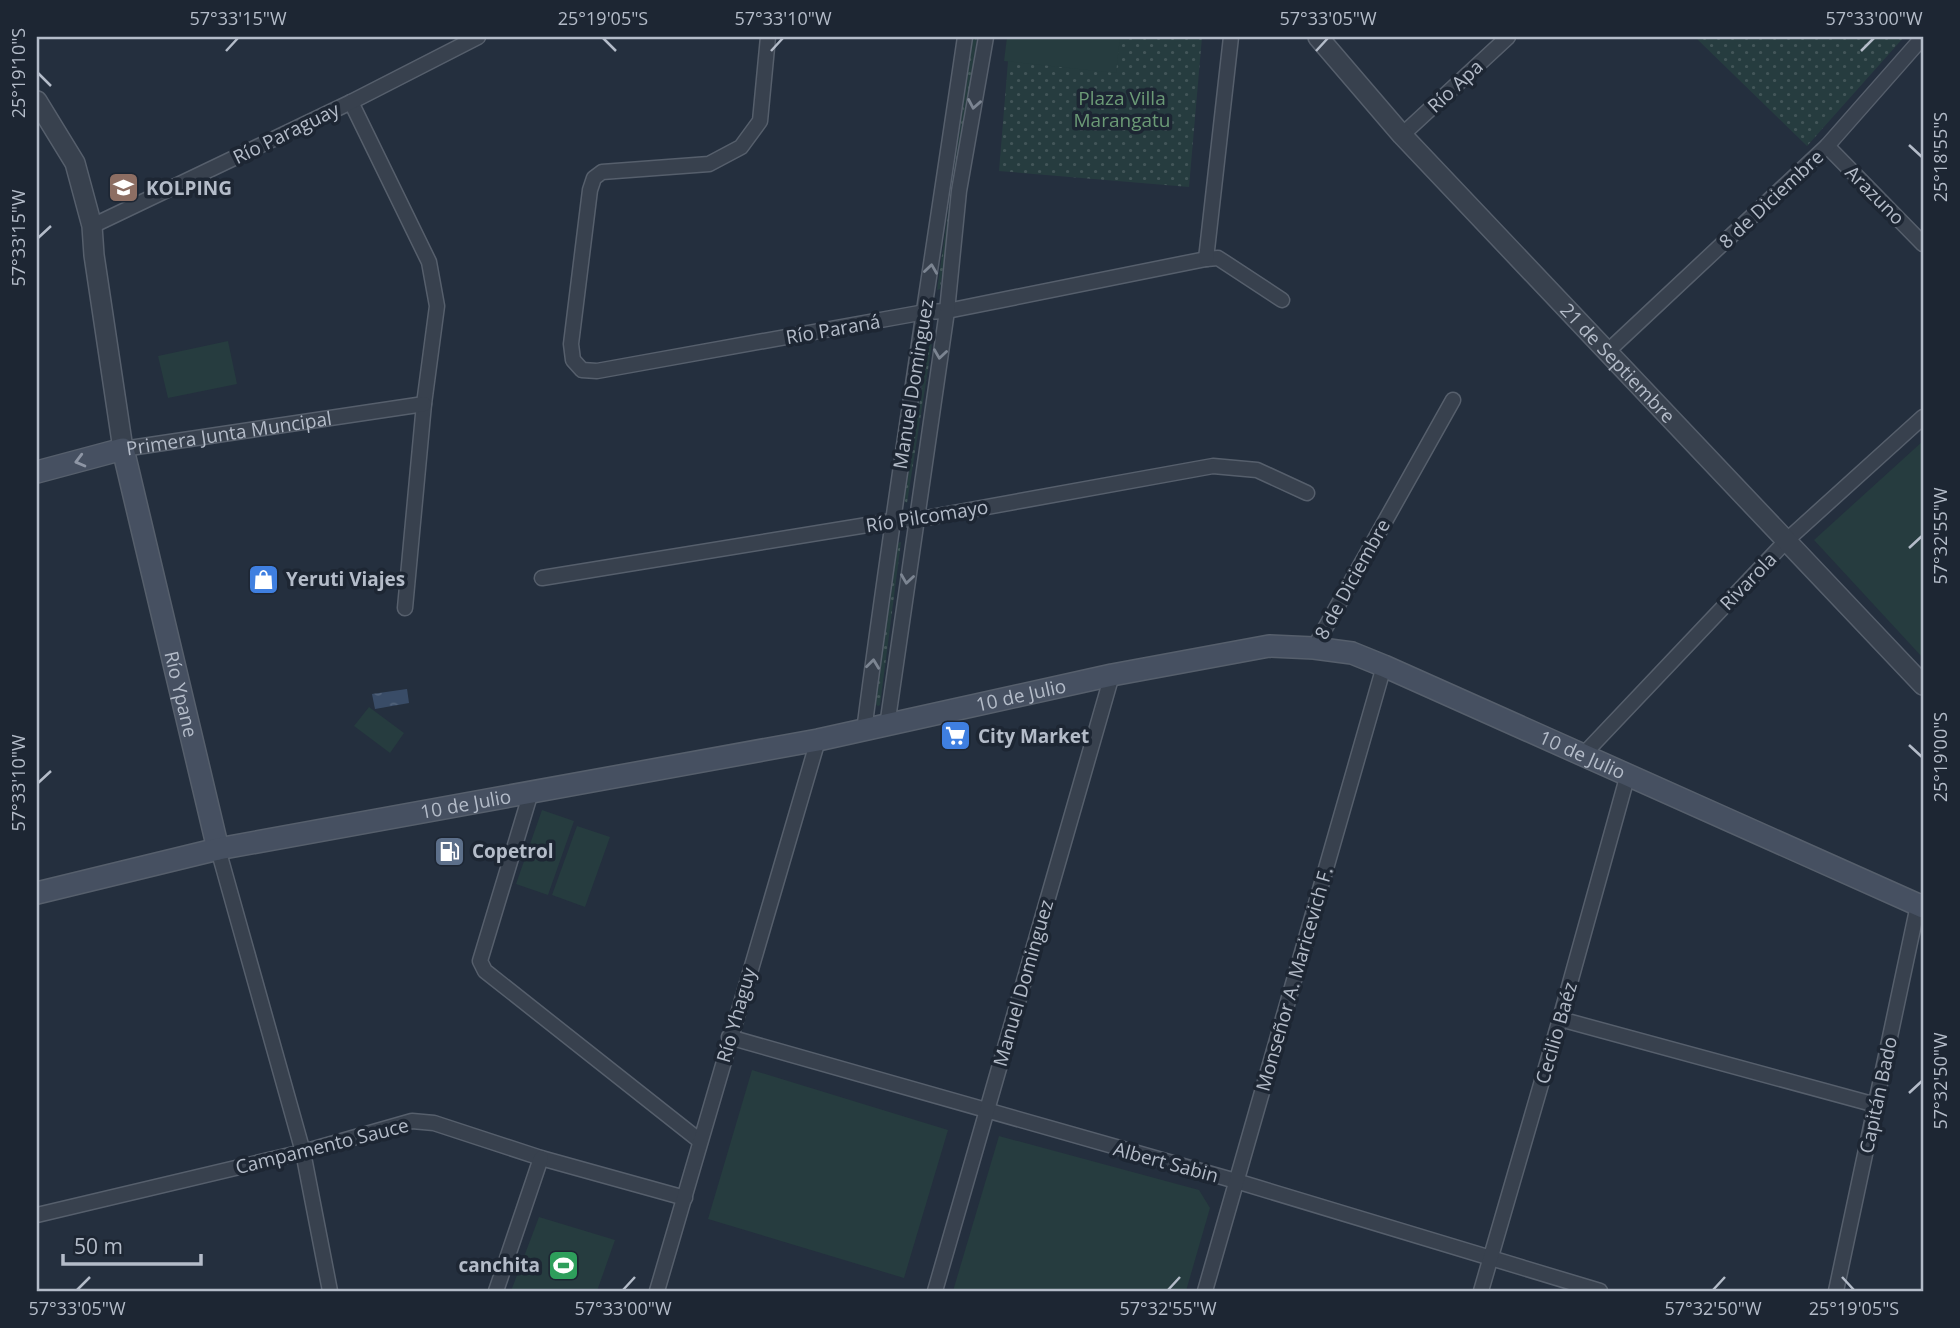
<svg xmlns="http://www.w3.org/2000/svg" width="1960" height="1328" font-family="'Open Sans',sans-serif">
<defs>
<pattern id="grass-dots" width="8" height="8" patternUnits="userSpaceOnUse" patternTransform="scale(1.75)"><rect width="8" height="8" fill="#263c3f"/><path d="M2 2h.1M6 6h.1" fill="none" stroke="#435659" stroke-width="1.8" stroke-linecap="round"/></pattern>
<pattern id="water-ripples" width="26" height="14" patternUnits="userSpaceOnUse" patternTransform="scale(1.75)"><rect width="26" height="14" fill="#394c67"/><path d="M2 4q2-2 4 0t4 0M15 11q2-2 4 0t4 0" fill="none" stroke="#53647b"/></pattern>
</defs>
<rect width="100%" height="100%" fill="#242f3e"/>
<!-- grass -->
<path fill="url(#grass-dots)" d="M973,37H977L940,289L937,290Z
M1010,37H1202L1189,187L999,171Z
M1695,37H1904L1807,146Z
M931,329L934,331L907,503L904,501Z
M901,542L880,705L878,706L875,704L898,543Z"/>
<!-- pitch -->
<path fill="#263c3f" d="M1007,37H1120L1116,73L1004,61Z
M228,341L237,384L168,398L158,356Z
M1923,441V658L1814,540Z
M369,707L404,733L390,753L354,726Z
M542,810L574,821L548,895L516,884Z
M577,826L610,837L585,907L552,895Z
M752,1070L948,1130L904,1278L708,1219Z
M999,1136L1199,1190L1210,1208L1186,1291H953Z
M539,1217L615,1240L597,1291H511Z"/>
<!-- water -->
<path fill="url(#water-ripples)" d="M407,689L409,703L375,709L372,694Z"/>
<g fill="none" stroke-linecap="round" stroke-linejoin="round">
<defs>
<g id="minor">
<path d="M768,37L760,121L741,147L709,164L602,172L594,178L590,190L571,344L573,360L582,370L597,371L925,312L947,311L1206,259L1218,258L1282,300"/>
<path d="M351,102L429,262L437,306L424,404L405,608"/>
<path d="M1402,135L1508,37"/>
<path d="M1827,146L1923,244"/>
<path d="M92,226L351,102L478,37"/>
<path d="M1206,259L1231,37"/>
<path d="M1608,351L1827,146L1923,37"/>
<path id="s1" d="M123,449L424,404"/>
<path d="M542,578L904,519L915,520L1213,466L1257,470L1307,493"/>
<path d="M1314,648L1453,400"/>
<path d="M887,726L947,311L959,191L986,37"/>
<path d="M864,731C894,499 931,268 965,37"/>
<path d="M1583,755L1787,540L1923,417"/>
<path d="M531,792L480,961L485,971L700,1141"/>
<path d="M218,849L303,1152L330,1291"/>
<path d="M1560,1019L1876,1105"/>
<path d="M729,1037L1236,1181L1600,1291"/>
<path d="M37,1215L303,1152L412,1121L434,1123L541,1158L685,1198"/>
<path d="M496,1291L541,1158"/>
<path d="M657,1291L818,740"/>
<path d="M935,1291L1112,675"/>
<path d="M1205,1291L1384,666"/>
<path d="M1481,1291L1560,1019L1628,774"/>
<path d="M1836,1291L1918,905L1923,901"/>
</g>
<g id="tertiary">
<path id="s2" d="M1318,37L1402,135L1923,685"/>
<path d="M37,101L75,163L92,226L94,255L123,449"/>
</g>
<g id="secondary">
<path id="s3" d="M37,472L123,449L218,849"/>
<path id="s4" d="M37,893L218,849L818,740L1112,675L1269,646L1314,648L1352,653L1384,666L1923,907"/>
</g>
</defs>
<!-- minor casing -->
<use href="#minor" stroke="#565f6c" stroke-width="17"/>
<!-- tertiary casing -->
<use href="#tertiary" stroke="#565f6c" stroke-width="22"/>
<!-- secondary casing -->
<use href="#secondary" stroke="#565f6c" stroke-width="24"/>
<!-- minor -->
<use href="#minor" stroke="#38414e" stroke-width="14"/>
<!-- tertiary -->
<use href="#tertiary" stroke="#38414e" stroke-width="19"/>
<!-- secondary -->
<use href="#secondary" stroke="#465061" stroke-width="21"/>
</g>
<!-- one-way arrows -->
<defs><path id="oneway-chevron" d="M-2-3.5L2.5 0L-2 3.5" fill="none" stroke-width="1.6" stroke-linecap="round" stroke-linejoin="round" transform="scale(1.75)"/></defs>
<g stroke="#7c8592">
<use href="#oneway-chevron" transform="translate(974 104) rotate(100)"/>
<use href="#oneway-chevron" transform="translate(931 269) rotate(-82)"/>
<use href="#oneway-chevron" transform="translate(940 354) rotate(98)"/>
<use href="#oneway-chevron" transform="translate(907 579) rotate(98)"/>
<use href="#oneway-chevron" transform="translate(873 664) rotate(-83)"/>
</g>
<use stroke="#8e96a5" href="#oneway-chevron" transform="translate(80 461) rotate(165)"/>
<!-- ticks -->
<path fill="none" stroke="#b4bcc9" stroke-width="2.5" d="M603,38L616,51M226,51L238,38M771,51L783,38M1316,51L1328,38M1861,51L1874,38M38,73L51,86M1909,145L1922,157M38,238L51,226M1909,548L1922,536M1909,745L1922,757M38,783L51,771M1909,1093L1922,1081M1842,1277L1854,1290M77,1290L90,1277M623,1290L635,1277M1168,1290L1180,1277M1713,1290L1725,1277"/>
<!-- icons -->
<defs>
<symbol id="school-square" viewBox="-11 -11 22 22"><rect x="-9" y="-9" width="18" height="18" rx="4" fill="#8d6e63" stroke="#1d2633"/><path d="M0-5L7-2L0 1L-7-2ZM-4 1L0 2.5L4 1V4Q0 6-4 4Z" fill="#fff"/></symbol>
<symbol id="shop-square" viewBox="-11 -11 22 22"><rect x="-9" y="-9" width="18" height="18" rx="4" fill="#3f7fe0" stroke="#1d2633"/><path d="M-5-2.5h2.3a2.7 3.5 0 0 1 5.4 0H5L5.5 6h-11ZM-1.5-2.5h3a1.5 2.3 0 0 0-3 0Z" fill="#fff"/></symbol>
<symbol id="supermarket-square" viewBox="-11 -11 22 22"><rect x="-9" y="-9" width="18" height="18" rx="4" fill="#3f7fe0" stroke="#1d2633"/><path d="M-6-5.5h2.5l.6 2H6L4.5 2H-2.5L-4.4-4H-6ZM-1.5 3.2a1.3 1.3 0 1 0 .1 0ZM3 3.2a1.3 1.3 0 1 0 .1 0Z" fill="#fff"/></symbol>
<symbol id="fuel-square" viewBox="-11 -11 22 22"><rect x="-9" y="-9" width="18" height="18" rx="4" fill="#5c6f8a" stroke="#1d2633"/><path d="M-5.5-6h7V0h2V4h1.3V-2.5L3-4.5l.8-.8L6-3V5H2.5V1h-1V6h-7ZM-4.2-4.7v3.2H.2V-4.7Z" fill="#fff"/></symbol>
<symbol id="stadium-square" viewBox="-11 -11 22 22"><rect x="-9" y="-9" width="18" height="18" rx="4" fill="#2e9e5b" stroke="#1d2633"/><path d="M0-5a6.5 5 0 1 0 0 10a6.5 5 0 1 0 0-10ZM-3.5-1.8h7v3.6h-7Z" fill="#fff"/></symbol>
</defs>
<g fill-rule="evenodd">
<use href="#school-square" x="106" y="170" width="35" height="35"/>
<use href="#shop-square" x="246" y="562" width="35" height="35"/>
<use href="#supermarket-square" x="938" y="718" width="35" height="35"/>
<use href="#fuel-square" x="432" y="834" width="35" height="35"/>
<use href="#stadium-square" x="546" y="1248" width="35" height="35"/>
</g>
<g text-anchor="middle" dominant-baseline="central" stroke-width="7" stroke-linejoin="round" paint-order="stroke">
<!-- street labels -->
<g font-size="19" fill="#b4bcc9" stroke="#1d2633">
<text transform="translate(1455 86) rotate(-43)">Río Apa</text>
<text transform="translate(286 133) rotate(-26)">Río Paraguay</text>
<text transform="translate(1875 195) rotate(45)">Arazuno</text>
<text transform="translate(1771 199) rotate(-43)">8 de Diciembre</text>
<text transform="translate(833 329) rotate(-10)">Río Paraná</text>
<text stroke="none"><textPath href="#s2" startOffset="443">21 de Septiembre</textPath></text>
<text transform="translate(913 384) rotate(-81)">Manuel Dominguez</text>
<text stroke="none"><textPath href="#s1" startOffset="107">Primera Junta Muncipal</textPath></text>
<text transform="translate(927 516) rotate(-9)">Río Pilcomayo</text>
<text transform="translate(1352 579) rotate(-61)">8 de Diciembre</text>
<text transform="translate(1748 581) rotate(-46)">Rivarola</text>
<text stroke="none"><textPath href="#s3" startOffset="341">Río Ypane</textPath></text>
<text stroke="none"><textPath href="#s4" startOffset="1004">10 de Julio</textPath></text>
<text stroke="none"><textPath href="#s4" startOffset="1592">10 de Julio</textPath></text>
<text stroke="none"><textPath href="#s4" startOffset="438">10 de Julio</textPath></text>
<text transform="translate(1294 979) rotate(-74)">Monseñor A. Maricevich F.</text>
<text transform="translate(1023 983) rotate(-74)">Manuel Dominguez</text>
<text transform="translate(736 1015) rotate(-74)">Río Yhaguy</text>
<text transform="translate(1556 1033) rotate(-74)">Cecilio Baéz</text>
<text transform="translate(1878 1095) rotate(-78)">Capitán Bado</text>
<text transform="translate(322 1146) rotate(-14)">Campamento Sauce</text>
<text transform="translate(1166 1162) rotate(15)">Albert Sabin</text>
</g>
<!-- park labels -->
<g font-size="19" fill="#6b9a76" stroke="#1d2633">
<text x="1122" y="98">Plaza Villa<tspan x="1122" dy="22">Marangatu</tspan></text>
</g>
<!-- poi labels -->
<g font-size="19" font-weight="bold" fill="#b4bcc9" stroke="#1d2633" text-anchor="start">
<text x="146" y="188">KOLPING</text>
<text x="286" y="579">Yeruti Viajes</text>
<text x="978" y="736">City Market</text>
<text x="472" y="851">Copetrol</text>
<text x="540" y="1265" text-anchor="end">canchita</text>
</g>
</g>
<!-- border -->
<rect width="1960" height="1328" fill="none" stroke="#1d2633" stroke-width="77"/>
<!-- scale -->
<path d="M63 1254v10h138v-10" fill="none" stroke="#b4bcc9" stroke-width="3.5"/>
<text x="74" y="1254" font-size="21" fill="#b4bcc9" stroke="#1d2633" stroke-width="5" paint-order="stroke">50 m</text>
<rect x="38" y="38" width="1884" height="1252" fill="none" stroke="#b4bcc9" stroke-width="2.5"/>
<g font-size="18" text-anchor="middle" fill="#b4bcc9">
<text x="238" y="25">57°33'15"W</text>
<text x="603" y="25">25°19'05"S</text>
<text x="783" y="25">57°33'10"W</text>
<text x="1328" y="25">57°33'05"W</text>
<text x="1874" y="25">57°33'00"W</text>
<text transform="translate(19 73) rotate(-90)" y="6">25°19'10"S</text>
<text transform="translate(1941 157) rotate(-90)" y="6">25°18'55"S</text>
<text transform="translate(19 238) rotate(-90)" y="6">57°33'15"W</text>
<text transform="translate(1941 536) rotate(-90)" y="6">57°32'55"W</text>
<text transform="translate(1941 757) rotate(-90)" y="6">25°19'00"S</text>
<text transform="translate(19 783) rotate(-90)" y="6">57°33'10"W</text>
<text transform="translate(1941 1081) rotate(-90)" y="6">57°32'50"W</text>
<text x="77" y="1315">57°33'05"W</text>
<text x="623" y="1315">57°33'00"W</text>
<text x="1168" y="1315">57°32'55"W</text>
<text x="1713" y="1315">57°32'50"W</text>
<text x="1854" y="1315">25°19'05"S</text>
</g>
</svg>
